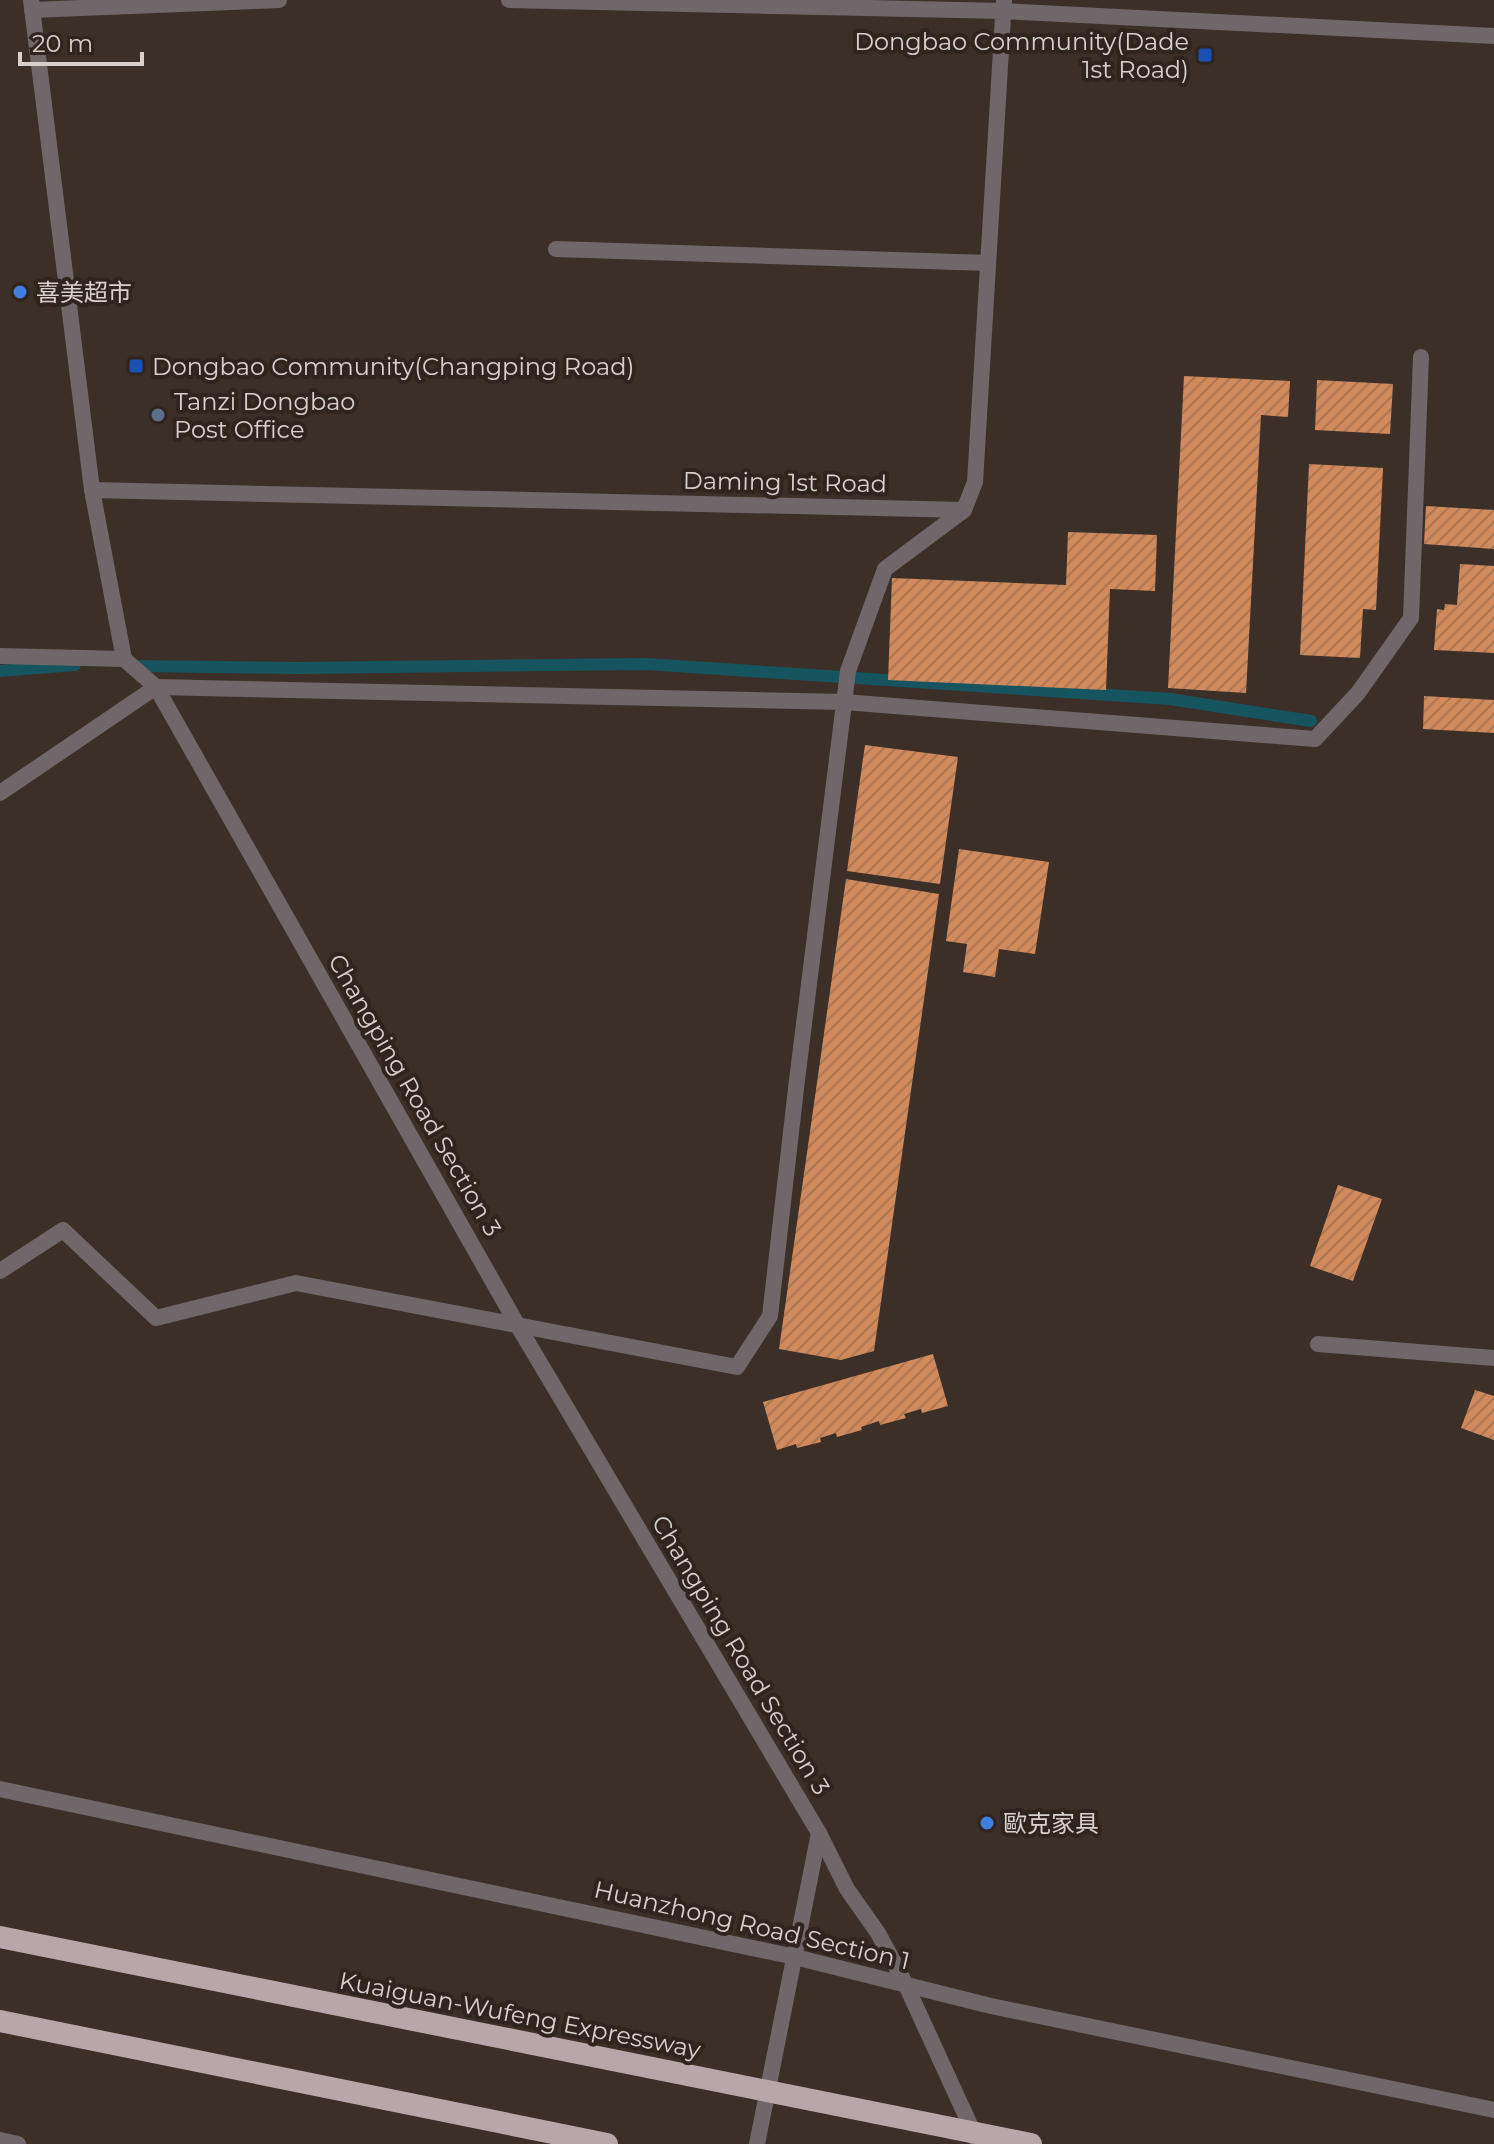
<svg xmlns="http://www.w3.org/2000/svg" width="1494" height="2144" font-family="Montserrat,'Noto Sans TC',sans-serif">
<defs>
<pattern id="building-hatch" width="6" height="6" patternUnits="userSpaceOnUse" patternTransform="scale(2)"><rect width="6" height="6" fill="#d08a5c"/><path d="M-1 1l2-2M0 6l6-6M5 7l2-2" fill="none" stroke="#ac7754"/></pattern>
</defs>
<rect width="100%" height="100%" fill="#3b2f28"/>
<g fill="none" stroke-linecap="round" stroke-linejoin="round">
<!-- stream -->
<path stroke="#165560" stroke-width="12" d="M129,666L299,668L646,664L1170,699L1311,721
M0,671L75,665"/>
</g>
<!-- building -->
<path fill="url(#building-hatch)" d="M1184,376L1290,381L1288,417L1261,415L1246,693L1168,688Z
M1317,380L1393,384L1390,434L1315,430Z
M1309,464L1383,468L1376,610L1363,609L1360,658L1300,655Z
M1426,506L1494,510V549L1424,544Z
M1068,532L1157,535L1155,591L1110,589L1106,690L888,680L892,578L1066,585Z
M1460,564L1494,566V653L1434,650L1437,609L1444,610L1445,604L1457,605Z
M1424,696L1494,700V733L1423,729Z
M865,745L958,757L940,884L847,871Z
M959,849L1049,862L1035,954L999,949L995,977L963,972L967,944L946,941Z
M846,879L939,894L874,1351L841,1360L779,1349Z
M1338,1185L1382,1199L1353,1281L1310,1266Z
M933,1354L948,1406L922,1413L921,1409L904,1414L906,1418L880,1425L879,1421L861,1427L862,1430L837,1437L836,1433L820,1438L821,1442L797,1448L796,1444L777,1450L763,1402Z
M1475,1390L1494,1396V1440L1461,1428Z"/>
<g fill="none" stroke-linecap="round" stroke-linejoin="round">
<!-- service -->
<path stroke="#6f6769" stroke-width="16" d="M0,656L124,659
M0,793L156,687L844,702L1315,739L1358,693L1411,618L1421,357
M0,1271L63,1230L156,1318L296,1283L737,1367L770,1316L797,1080L848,671L885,569L964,510
M1318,1344L1494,1358"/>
<!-- minor -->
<path stroke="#6f6769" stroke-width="16" d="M509,0L1003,11L1494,36
M32,10L279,0
M556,249L988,263
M92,490L964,510L975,482L1004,0
M757,2144L819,1833"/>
<!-- tertiary -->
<path stroke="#6f6769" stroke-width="16" d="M31,0L92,490L124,659L156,687L518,1326L819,1833L847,1889L878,1933L905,1983L977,2140
M0,1789L795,1957L991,2006L1494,2110
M0,2140L18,2144"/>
<!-- trunk -->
<path stroke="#b7a6aa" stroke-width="22" d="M0,2021L607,2144"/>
<!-- trunk-bridge -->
<path stroke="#b7a6aa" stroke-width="22" d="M0,1937L1031,2144"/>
</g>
<!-- markers -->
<g fill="#1a4fb4" stroke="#30251e" stroke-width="3">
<rect x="1197" y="47" width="16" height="16" rx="4"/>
<rect x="128" y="358" width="16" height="16" rx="4"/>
</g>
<g fill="#3f7fe0" stroke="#30251e" stroke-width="3">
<circle cx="20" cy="292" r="8"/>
<circle cx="987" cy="1823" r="8"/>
</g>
<circle fill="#5c6f8a" stroke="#30251e" stroke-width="3" cx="158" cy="415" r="8"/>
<g text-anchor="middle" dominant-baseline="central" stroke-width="8" stroke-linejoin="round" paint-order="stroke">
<!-- poi labels -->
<g font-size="24" fill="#d8d0cc" stroke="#30251e" text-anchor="start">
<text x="1189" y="41" text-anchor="end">Dongbao Community(Dade<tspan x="1189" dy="28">1st Road)</tspan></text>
<text x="36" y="292">喜美超市</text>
<text x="152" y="366">Dongbao Community(Changping Road)</text>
<text x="174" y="401">Tanzi Dongbao<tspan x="174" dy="28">Post Office</tspan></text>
<text x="1003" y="1823">歐克家具</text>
</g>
<!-- street labels -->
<g font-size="24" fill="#d8d0cc" stroke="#30251e">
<text transform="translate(785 482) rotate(1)">Daming 1st Road</text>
<text transform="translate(415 1095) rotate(60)">Changping Road Section 3</text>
<text transform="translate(741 1655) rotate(59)">Changping Road Section 3</text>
<text transform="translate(752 1925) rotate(13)">Huanzhong Road Section 1</text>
<text transform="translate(520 2015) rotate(11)">Kuaiguan-Wufeng Expressway</text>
</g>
</g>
<!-- scale -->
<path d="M20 52v12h122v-12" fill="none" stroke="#d8d0cc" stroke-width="4"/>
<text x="32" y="52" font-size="24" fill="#d8d0cc" stroke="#30251e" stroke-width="6" paint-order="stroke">20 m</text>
</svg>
